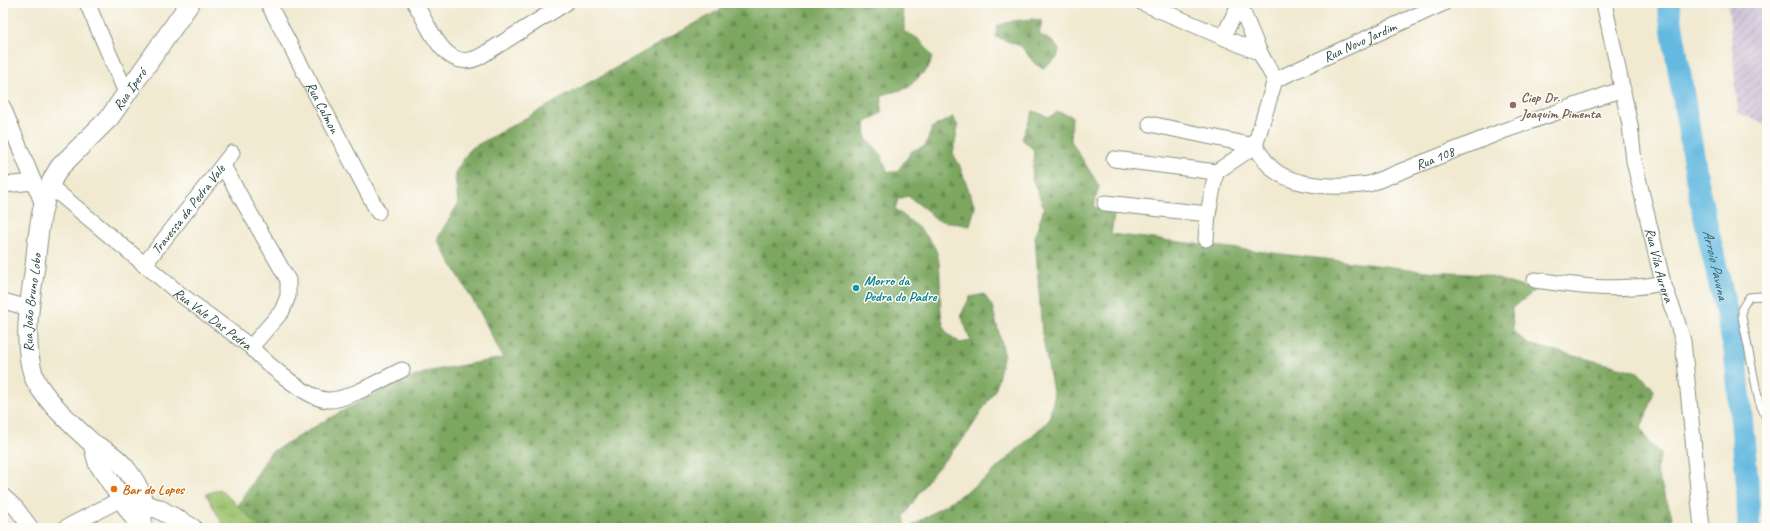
<svg xmlns="http://www.w3.org/2000/svg" width="1770" height="531" font-family="Caveat,sans-serif">
<defs>
<pattern id="industrial-furrows" width="10" height="10" patternUnits="userSpaceOnUse"><rect width="10" height="10" fill="#cabfd6"/><path d="M-1 1l2-2M0 10L10 0M9 11l2-2" fill="none" stroke="#a39cae"/></pattern>
<pattern id="forest-firs" width="22" height="20" patternUnits="userSpaceOnUse"><rect width="22" height="20" fill="#7da760"/><path d="M5 1l3.5 6h-7zM16 11l3.5 6h-7z" fill="#668950"/></pattern>
<pattern id="park-tufts" width="24" height="20" patternUnits="userSpaceOnUse"><rect width="24" height="20" fill="#9cc16c"/><path d="M3 7l-1-3M5 7V3M7 7l1-3M15 17l-1-3M17 17v-4M19 17l1-3" fill="none" stroke="#7f9e5a"/></pattern>
</defs>
<rect width="100%" height="100%" fill="#fdfcf7"/>
<filter id="ink" filterUnits="userSpaceOnUse"><feTurbulence type="fractalNoise" baseFrequency=".025" numOctaves="2"/><feDisplacementMap in="SourceGraphic" scale="8" xChannelSelector="R" yChannelSelector="G"/><feConvolveMatrix kernelMatrix="1 2 1 2 8 2 1 2 1" color-interpolation-filters="sRGB"/></filter>
<filter id="wash" filterUnits="userSpaceOnUse"><feTurbulence type="fractalNoise" baseFrequency=".012" numOctaves="4" result="noise"/><feDisplacementMap in="SourceGraphic" scale="16" xChannelSelector="R" yChannelSelector="G"/><feGaussianBlur stdDeviation="0.9" result="paint"/><feColorMatrix in="noise" values="0 0 0 0 0 0 0 0 0 0 0 0 0 0 0 0 0 1.4 0 .05"/><feComposite in="paint" operator="in"/></filter>
<g filter="url(#wash)">
<rect width="100%" height="100%" fill="#f1e9d0"/>
<!-- industrial -->
<path fill="url(#industrial-furrows)" d="M1728,3H1767V125L1738,113Z"/>
<!-- forest -->
<path fill="url(#forest-firs)" stroke="#4e724a" d="M732,3H900L904,19V32C918,36 925,44 932,57L929,67L908,88L882,95L881,113L865,123L866,139L879,151L888,172H897L912,151L925,146L933,127L953,117L958,126L953,154L959,164L975,207L970,226L936,220L929,212L908,196L898,199L895,209C910,221 931,235 937,253C944,274 935,320 948,334C952,337 957,340 960,343L971,341L961,315L970,297L984,294L992,306L1004,353L996,388L968,433L929,478L904,516L906,528H261L238,506L270,453L328,419L389,386L430,371L503,358L481,314L437,239L458,204L455,173L470,149Z
M1032,19L1042,21L1039,34L1053,42L1059,50L1057,58L1043,68L1035,64L1021,46L996,37L997,26L1013,21Z
M1033,111L1049,117L1058,112L1072,116L1071,141L1099,186L1094,207L1115,210L1111,234L1435,272L1485,275L1535,291L1512,308L1513,331L1528,344L1638,372L1654,390L1650,406L1641,427L1649,443L1661,454L1656,470L1671,513L1674,528H909L984,480L1049,420L1054,397L1042,333L1035,236L1044,208L1032,178L1034,150L1022,139Z"/>
<!-- park -->
<path fill="url(#park-tufts)" stroke="#5e7f50" d="M220,489L261,528H225L206,494Z"/>
<g fill="none" stroke-linecap="round" stroke-linejoin="round">
<!-- river -->
<path stroke="#64b9e0" stroke-width="23" id="s1" d="M1668,3L1700,197L1735,350L1747,480L1749,528"/>
</g>
</g>
<g filter="url(#ink)">
<g fill="none" stroke-linecap="round" stroke-linejoin="round">
<defs>
<path id="service" d="M1767,298L1760,296L1749,297L1742,308V317L1759,402L1767,420"/>
<g id="minor">
<path d="M87,3L127,95"/>
<path id="s2" d="M268,3L378,212"/>
<path d="M415,3C429,26 446,76 481,56L566,3"/>
<path d="M1143,3L1260,53"/>
<path d="M1239,3L1260,53L1275,80"/>
<path id="s3" d="M1604,3L1630,125L1634,161L1663,283L1675,315L1683,341L1702,528"/>
<path d="M1223,37L1239,5"/>
<path id="s4" d="M1275,80L1444,3"/>
<path d="M3,107L44,207"/>
<path id="s5" d="M1150,124L1255,146C1261,154 1266,164 1274,170C1296,188 1342,188 1369,184L1503,131L1623,89"/>
<path d="M1114,159L1216,172L1255,146L1275,80"/>
<path d="M3,185L34,182"/>
<path id="s6" d="M50,186L180,294L251,347L282,311L288,296V280L223,166"/>
<path d="M1105,203L1208,214"/>
<path d="M1206,239L1208,214L1216,172"/>
<path id="s7" d="M144,265L232,153"/>
<path d="M1535,280C1567,284 1600,290 1632,287C1642,287 1653,285 1663,283"/>
<path d="M3,301L29,308"/>
<path d="M251,347C265,362 308,400 328,400C347,401 384,378 402,370"/>
<path d="M3,496L16,508L31,528"/>
<path d="M65,528L121,499"/>
</g>
<g id="tertiary">
<path d="M93,444L98,463L141,528"/>
<path d="M132,501L159,509L192,528"/>
<path id="s8" d="M141,528C142,517 145,505 141,495C136,480 123,463 110,454C105,450 98,447 92,443C76,429 42,397 34,377C22,342 30,302 35,266C38,235 41,193 60,167L110,117L190,3"/>
</g>
</defs>
<!-- service casing -->
<use href="#service" stroke="#889382" stroke-width="9"/>
<!-- minor casing -->
<use href="#minor" stroke="#889382" stroke-width="17"/>
<!-- tertiary casing -->
<use href="#tertiary" stroke="#889382" stroke-width="21"/>
<!-- service -->
<use href="#service" stroke="#fff" stroke-width="7"/>
<!-- minor -->
<use href="#minor" stroke="#fff" stroke-width="15"/>
<!-- tertiary -->
<use href="#tertiary" stroke="#fff" stroke-width="19"/>
</g>
</g>
<!-- markers -->
<circle fill="#8d6e63" stroke="#fdfcf7" stroke-width="1.5" cx="1513" cy="105" r="4"/>
<circle fill="#0f9aa8" stroke="#fdfcf7" stroke-width="1.5" cx="856" cy="288" r="4"/>
<circle fill="#e8710a" stroke="#fdfcf7" stroke-width="1.5" cx="114" cy="489" r="4"/>
<g text-anchor="middle" dominant-baseline="central" stroke-width="3" stroke-linejoin="round" paint-order="stroke">
<!-- street labels -->
<g font-size="14" fill="#1f3d34" stroke="#fdfcf7">
<text stroke="none"><textPath href="#s4" startOffset="93">Rua Novo Jardim</textPath></text>
<text stroke="none"><textPath href="#s8" startOffset="515">Rua Iperó</textPath></text>
<text stroke="none"><textPath href="#s2" startOffset="118">Rua Calmon</textPath></text>
<text stroke="none"><textPath href="#s5" startOffset="307">Rua 108</textPath></text>
<text stroke="none"><textPath href="#s7" startOffset="71">Travessa da Pedra Vale</textPath></text>
<text stroke="none"><textPath href="#s3" startOffset="268">Rua Vila Aurora</textPath></text>
<text stroke="none"><textPath href="#s8" startOffset="270">Rua João Bruno Lobo</textPath></text>
<text stroke="none"><textPath href="#s6" startOffset="210">Rua Vale Das Pedra</textPath></text>
</g>
<!-- education labels -->
<g font-size="14" font-weight="bold" fill="#785e54" stroke="#fdfcf7" text-anchor="start">
<text x="1521" y="97">Ciep Dr.<tspan x="1521" dy="16">Joaquim Pimenta</tspan></text>
</g>
<!-- culture labels -->
<g font-size="14" font-weight="bold" fill="#0d838f" stroke="#fdfcf7" text-anchor="start">
<text x="864" y="280">Morro da<tspan x="864" dy="16">Pedra do Padre</tspan></text>
</g>
<!-- food labels -->
<g font-size="14" font-weight="bold" fill="#c56008" stroke="#fdfcf7" text-anchor="start">
<text x="122" y="489">Bar do Lopes</text>
</g>
<!-- water labels -->
<g font-size="15" font-style="italic" fill="#346268" stroke="#fdfcf7">
<text stroke="none"><textPath href="#s1" startOffset="266">Arroio Pavuna</textPath></text>
</g>
</g>
<!-- margin -->
<rect width="1770" height="531" fill="none" stroke="#fdfcf7" stroke-width="16"/>
</svg>
